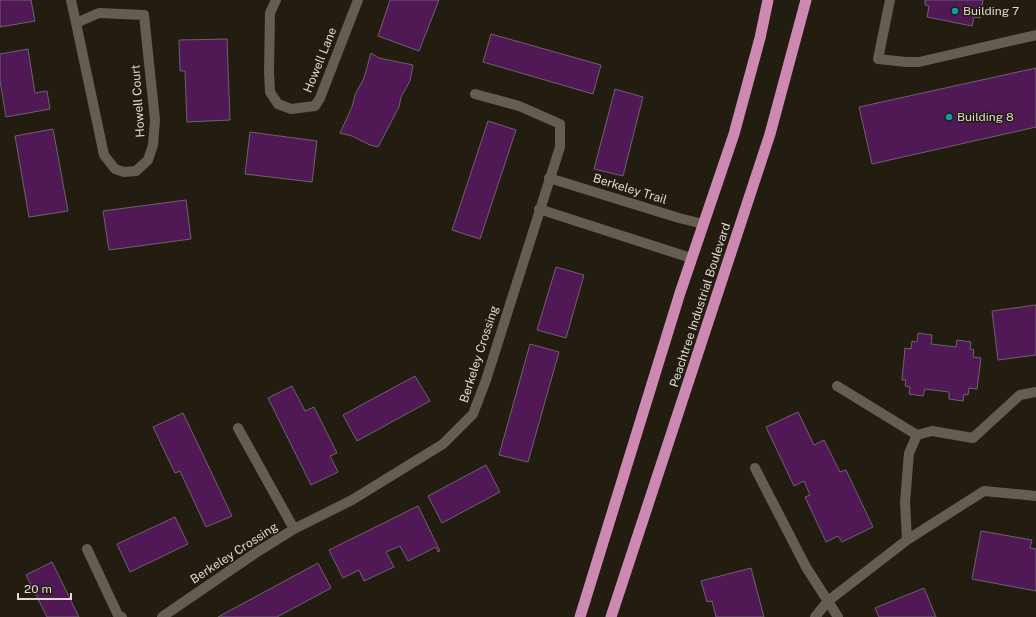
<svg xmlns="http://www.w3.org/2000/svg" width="1036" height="617" font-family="'Public Sans',sans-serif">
<rect width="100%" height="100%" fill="#231c11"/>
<!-- building -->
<path fill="#501955" stroke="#6d626d" d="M0,0H31L35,21L0,27Z
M390,0H439L419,51L378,36Z
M925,0H983L980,18L974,17L972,26L927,17L929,6L925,5Z
M491,34L601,65L593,94L483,62Z
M227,39L230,120L187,122L185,71H180L179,40Z
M28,49L35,93L47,91L50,109L6,117L0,81V54Z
M371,53L379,58L413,65L410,81L401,97L399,107L378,147L370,145L352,136L340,133L352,107L355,95L364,78Z
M1036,68V127L872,164L859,107Z
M615,89L643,97L623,176L594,169Z
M488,121L516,130L480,239L452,230Z
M53,129L68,211L29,217L15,136Z
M250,132L317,141L312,182L245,174Z
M186,200L191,239L109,250L103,211Z
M556,267L584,275L566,338L537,330Z
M1036,305V355L998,360L992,311Z
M918,333L932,335L931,344L956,347L957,340L971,342L970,349L974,350L973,357L981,358L977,389L969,388L968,395L964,394L963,401L949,399V392L925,389L923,396L909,394L910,387L905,386L906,380H902L905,348L911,349L912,341L917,342Z
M530,344L559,352L528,462L499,455Z
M415,376L430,401L357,441L343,415Z
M292,386L305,411L314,407L337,453L330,456L338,472L311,485L268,398Z
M798,412L814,445L824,440L840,472L846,470L873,527L842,542L838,536L826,542L805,497L810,495L804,481L794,486L766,427Z
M183,413L232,516L206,527L180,471L175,473L153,427Z
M486,465L500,492L442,523L428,496Z
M418,506L440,551L438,552L436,547L408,561L400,546L386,552L394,567L364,581L359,570L343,578L329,550Z
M175,517L188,544L130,572L117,544Z
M981,531L1032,540L1030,548L1036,549V591L972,579Z
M52,562L79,617H47L26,575Z
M318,563L331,588L277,617H218Z
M751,568L764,617H716L712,601L707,602L701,581Z
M924,588L936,617H879L875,608Z"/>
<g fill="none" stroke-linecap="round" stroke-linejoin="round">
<!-- service -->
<path stroke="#655d50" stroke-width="10" d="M837,386L917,435
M755,468L806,567L838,617"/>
<!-- minor -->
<path stroke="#655d50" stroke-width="10" d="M71,0L76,23
M276,0L270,13L269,72L270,92L278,104L291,109L315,106L320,98L358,0
M890,0L878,59L906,62H919L1036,35
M99,13L144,15L155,120L153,145L148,160L136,171L124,172L115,169L104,155L76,23Z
M549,178L679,218L703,224
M539,209L691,258
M238,428L294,529
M907,540L905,502L909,453L917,435L932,431L973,438L1020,395L1036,392
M87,549L118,615L122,617
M162,617L254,554L294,529L352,500L443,444L473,414L486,380L560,147V124L519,106L475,94
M815,617L828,601L907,540L984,491L1036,496"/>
<!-- trunk -->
<path stroke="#ce89b2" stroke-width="11" d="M580,617L680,293L734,134L760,38L768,0
M611,617L770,134L806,0"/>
</g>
<!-- markers -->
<g fill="#0f9aa8" stroke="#231c11" stroke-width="1.5">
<circle cx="955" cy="11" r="4"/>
<circle cx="949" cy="117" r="4"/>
</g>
<g text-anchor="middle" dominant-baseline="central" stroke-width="3" stroke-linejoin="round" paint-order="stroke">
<!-- poi labels -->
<g font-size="12" fill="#dfdad3" stroke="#231c11" text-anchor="start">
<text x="963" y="11">Building 7</text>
<text x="957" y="117">Building 8</text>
</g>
<!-- street labels -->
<g font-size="12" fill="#dfdad3" stroke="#231c11">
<text transform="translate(320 60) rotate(-68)">Howell Lane</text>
<text transform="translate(138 101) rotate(-94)">Howell Court</text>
<text transform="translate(630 189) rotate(17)">Berkeley Trail</text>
<text transform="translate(700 305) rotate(-72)">Peachtree Industrial Boulevard</text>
<text transform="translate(479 354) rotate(-72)">Berkeley Crossing</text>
<text transform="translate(234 553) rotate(-33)">Berkeley Crossing</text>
</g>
</g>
<!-- scale -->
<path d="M18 593v6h53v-6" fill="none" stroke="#dfdad3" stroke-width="2"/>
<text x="24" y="593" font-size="12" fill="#dfdad3" stroke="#231c11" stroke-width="3" paint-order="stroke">20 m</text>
</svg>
